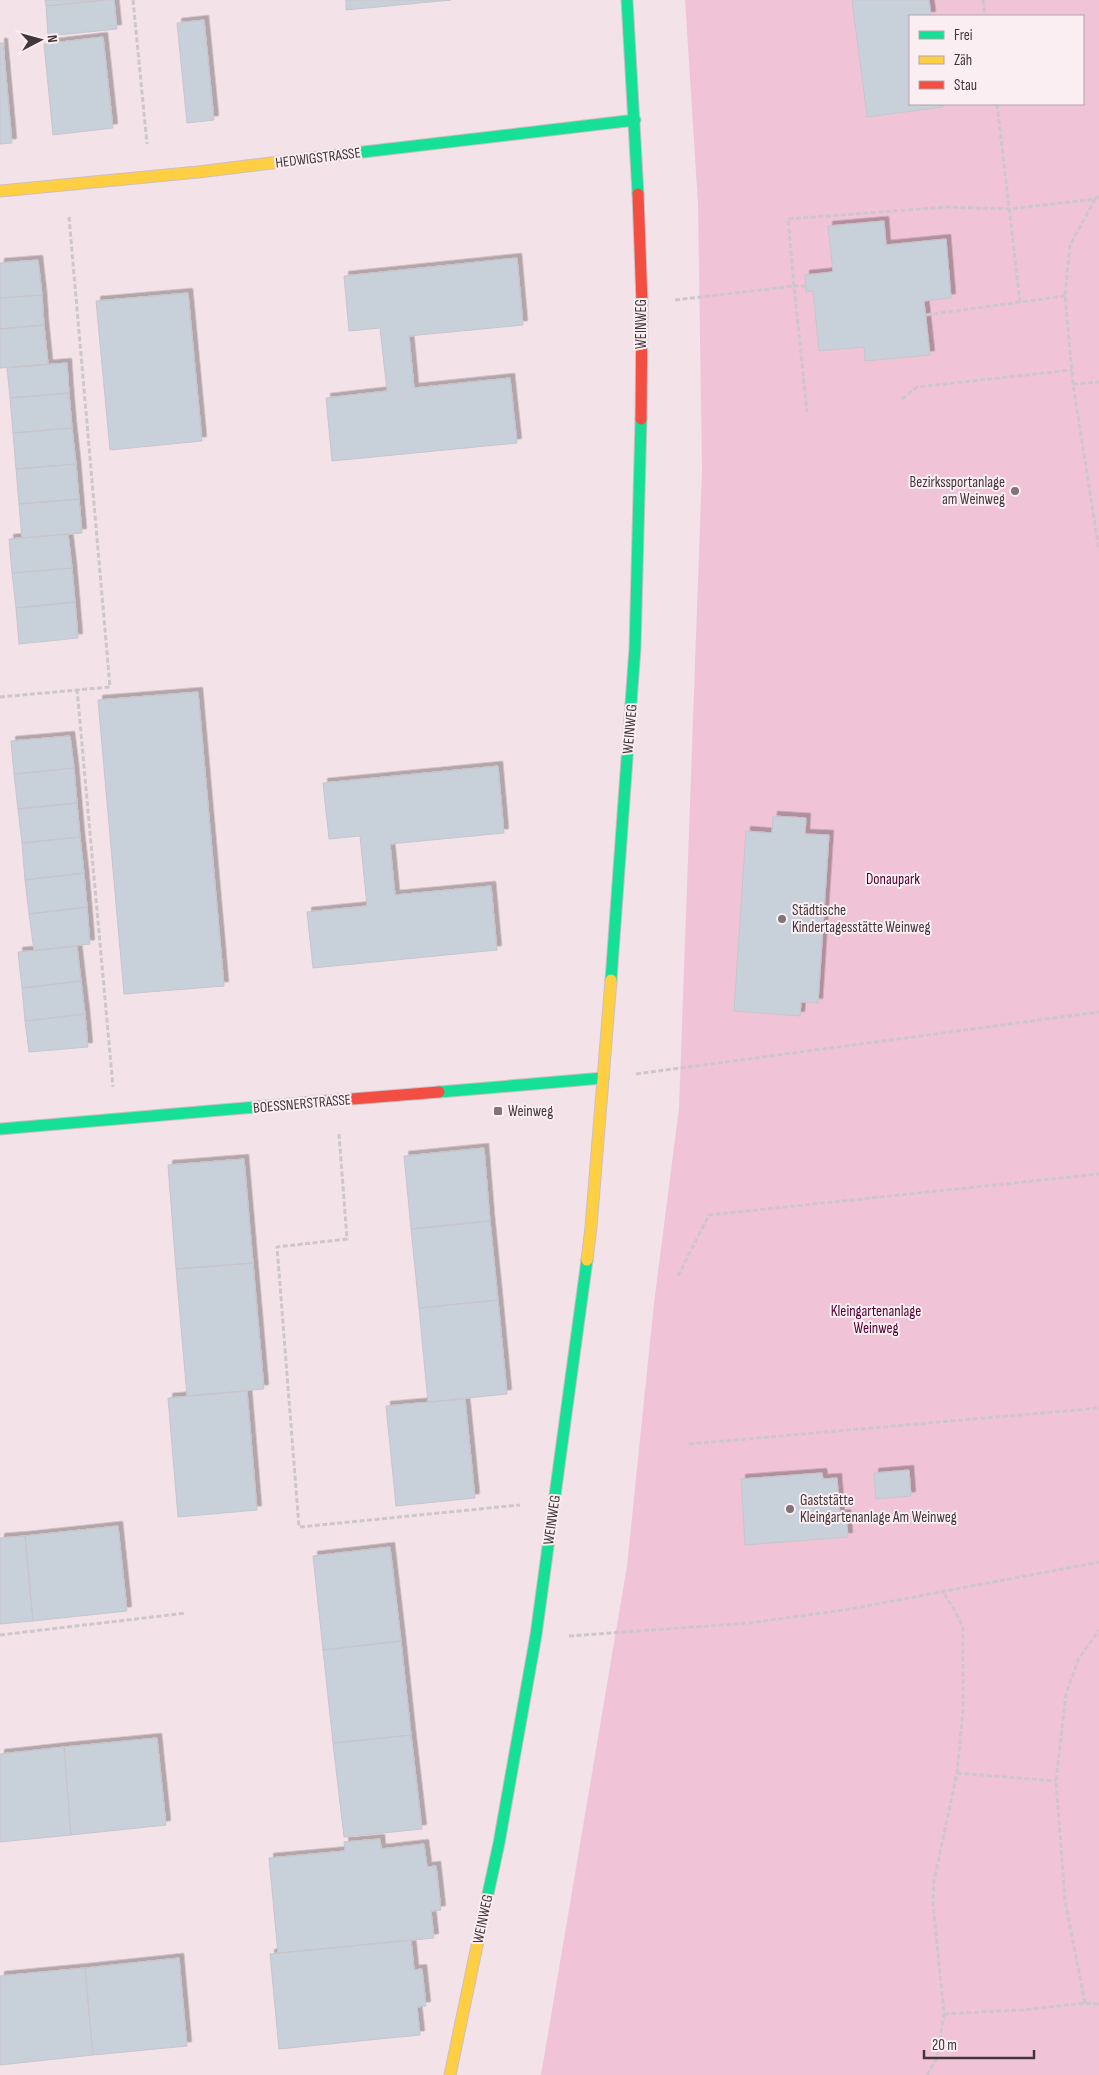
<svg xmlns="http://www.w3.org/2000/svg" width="1099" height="2075" font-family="'Sofia Sans Condensed',sans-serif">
<defs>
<filter id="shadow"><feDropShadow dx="4.5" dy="-4.5" stdDeviation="0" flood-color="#0004"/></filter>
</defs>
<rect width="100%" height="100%" fill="#f4e2e9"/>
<!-- green -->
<path fill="#f0c4d6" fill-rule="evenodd" d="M685,0H1099V2075H541L627,1566L654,1303L679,1108L702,470L698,204ZM910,16H1083V104H910Z"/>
<!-- building -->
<path fill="#c8d1da" stroke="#c7c5cb" filter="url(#shadow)" d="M45,0H106L46,6Z
M106,0H114L117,29L48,36L46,6Z
M346,0H451L346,10Z
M852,0H929L931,16H910V104H942L943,107L867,117Z
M204,20L214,120L187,123L177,23Z
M103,37L113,128L53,135L44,44Z
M0,43H3L12,143L0,144Z
M884,221L886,245L946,239L951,298L924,301L930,355L865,361L864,347L819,351L813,291L806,292L805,275L833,272L828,226Z
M517,258L523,325L409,336L414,388L510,378L517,443L332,461L326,398L387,391L380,328L349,331L344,276Z
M38,260L42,295L0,298V263Z
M188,293L202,441L110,450L96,301Z
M42,295L44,325L0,329V298Z
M44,325L48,364L0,368V329Z
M67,363L69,393L10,398L7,368Z
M69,393L72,428L13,433L10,398Z
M72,428L76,464L16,469L13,433Z
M76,464L79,499L19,504L16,469Z
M79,499L82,533L22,538L19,504Z
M68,534L72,568L12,573L9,539Z
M72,568L75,602L16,608L12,573Z
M75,602L78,638L19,644L16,608Z
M198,692L224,986L124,994L98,700Z
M70,736L74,768L14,774L11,741Z
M498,766L504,833L390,844L395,895L491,886L497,950L313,968L307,912L367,906L360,836L329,839L323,783Z
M74,768L77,803L18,809L14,774Z
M77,803L80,837L22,843L18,809Z
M773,816L806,818L805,834L829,835L818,1003L801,1002L800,1016L734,1011L746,831L772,833Z
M80,837L84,873L25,880L22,843Z
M84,873L87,907L29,914L25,880Z
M87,907L90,944L34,951L29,914Z
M77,946L81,981L22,988L18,952Z
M81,981L85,1014L25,1021L22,988Z
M85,1014L88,1047L29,1052L25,1021Z
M484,1148L490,1221L411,1229L404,1156Z
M244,1159L253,1263L176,1269L168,1165Z
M490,1221L498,1300L419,1308L411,1229Z
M253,1263L264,1389L187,1396L176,1269Z
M498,1300L507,1394L428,1402L419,1308Z
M247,1391L257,1510L178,1517L168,1398Z
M465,1399L475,1498L396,1506L386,1406Z
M909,1470L911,1496L876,1499L874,1473Z
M822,1473L823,1479L837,1478L840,1515L846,1514L848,1537L745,1545L741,1479Z
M118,1526L127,1611L33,1621L25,1536Z
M25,1536L33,1621L0,1624V1538Z
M390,1547L401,1641L323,1650L313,1556Z
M401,1641L411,1735L333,1743L323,1650Z
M411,1735L422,1829L344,1837L333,1743Z
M157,1738L166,1825L71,1835L64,1747Z
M64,1747L71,1835L0,1842V1754Z
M380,1839L381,1849L424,1844L427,1867L436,1866L441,1910L431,1911L434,1938L278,1953L269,1858L345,1851L344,1842Z
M411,1940L414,1970L422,1969L426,2006L417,2007L420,2035L279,2049L270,1954Z
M179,1958L187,2046L93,2055L85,1968Z
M85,1968L93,2055L0,2065V1976Z"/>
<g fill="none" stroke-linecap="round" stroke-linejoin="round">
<defs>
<path id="fast" d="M627,0L638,194
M312,158L635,120
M611,980L635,648L641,419
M439,1092L603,1078
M0,1129L302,1103
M483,1917L499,1843L536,1635L587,1260"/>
<path id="slow" d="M0,191L198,172L312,158
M587,1260L591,1227L611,980
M450,2075L483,1917"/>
<path id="jam" d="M638,194L642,303L641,419
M302,1103L439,1092"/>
</defs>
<!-- fast casing -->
<use href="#fast" stroke="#ccbfc4" stroke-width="13"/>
<!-- slow casing -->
<use href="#slow" stroke="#ccbfc4" stroke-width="13"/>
<!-- jam casing -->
<use href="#jam" stroke="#ccbfc4" stroke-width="13"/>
<!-- path -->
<path stroke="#cec7c9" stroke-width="3" stroke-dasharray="5 2.5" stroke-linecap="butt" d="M133,0L147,144
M983,0L985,16
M997,104L1020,302L1065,296
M1095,199L1099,196
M806,286H794L807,412
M675,300L794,286L788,219L947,207L1010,209L1095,199L1070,245L1065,296L1073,384L1099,550
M926,315L1020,302
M1073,384L1099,382
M902,399L917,387L1072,370
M77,689L113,1087
M0,697L110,687L69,217
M636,1074L1099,1012
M339,1134L347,1239L277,1247L299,1527L520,1505
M678,1276L709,1215L1099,1174
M689,1444L1099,1408
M0,1635L186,1613
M569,1636L749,1623L845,1610L1099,1562
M957,1773L1056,1781
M1085,2003L1065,1901L1056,1781L1066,1694L1079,1658L1099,1630
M944,2014L1022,2010L1085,2003L1099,2004
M927,2075L937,2058L944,2014L933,1903L934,1881L957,1773L963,1710V1628L959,1618L942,1590"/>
<!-- fast -->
<use href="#fast" stroke="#16e098" stroke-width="11"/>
<!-- slow -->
<use href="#slow" stroke="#ffcf43" stroke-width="11"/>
<!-- jam -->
<use href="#jam" stroke="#f24e42" stroke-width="11"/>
</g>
<!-- markers -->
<g fill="#817378" stroke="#fbeef3" stroke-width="2">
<circle cx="1015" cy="491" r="5"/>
<circle cx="782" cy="919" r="5"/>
<rect x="493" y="1106" width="10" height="10" rx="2.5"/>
<circle cx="790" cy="1509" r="5"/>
</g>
<g text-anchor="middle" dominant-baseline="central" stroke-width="4" stroke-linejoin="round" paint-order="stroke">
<!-- street labels -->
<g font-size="15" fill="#43373b" stroke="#fbeef3">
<text transform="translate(318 158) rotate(-7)">HEDWIGSTRASSE</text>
<text transform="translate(641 324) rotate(-90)">WEINWEG</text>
<text transform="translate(630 729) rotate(-85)">WEINWEG</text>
<text transform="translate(302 1104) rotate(-5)">BOESSNERSTRASSE</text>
<text transform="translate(552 1520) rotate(-82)">WEINWEG</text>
<text transform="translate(483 1919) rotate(-78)">WEINWEG</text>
</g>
<!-- poi labels -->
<g font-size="15" fill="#43373b" stroke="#fbeef3" text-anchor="start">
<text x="1005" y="482" text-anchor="end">Bezirkssportanlage<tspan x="1005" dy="17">am Weinweg</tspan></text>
<text x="792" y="910">Städtische<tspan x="792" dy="17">Kindertagesstätte Weinweg</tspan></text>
<text x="508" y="1111">Weinweg</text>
<text x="800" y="1500">Gaststätte<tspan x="800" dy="17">Kleingartenanlage Am Weinweg</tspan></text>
</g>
<!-- park labels -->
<g font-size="15" fill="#530030" stroke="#fbeef3">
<text x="893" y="879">Donaupark</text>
<text x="876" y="1311">Kleingartenanlage<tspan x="876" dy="17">Weinweg</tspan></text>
</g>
</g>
<!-- legend -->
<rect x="909" y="15" width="175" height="90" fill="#fbeef3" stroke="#b1a5a9"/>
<rect x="919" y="31" width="25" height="8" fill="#16e098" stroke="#b1a5a9"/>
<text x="954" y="40" font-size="15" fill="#43373b">Frei</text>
<rect x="919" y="56" width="25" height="8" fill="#ffcf43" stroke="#b1a5a9"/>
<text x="954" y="65" font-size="15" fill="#43373b">Zäh</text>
<rect x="919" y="81" width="25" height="8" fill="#f24e42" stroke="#b1a5a9"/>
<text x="954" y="90" font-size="15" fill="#43373b">Stau</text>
<!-- north arrow -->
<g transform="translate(40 40) rotate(84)" stroke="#fbeef3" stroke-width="4" paint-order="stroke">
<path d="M0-4L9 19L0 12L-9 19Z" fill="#43373b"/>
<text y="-8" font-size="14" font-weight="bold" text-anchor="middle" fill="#43373b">N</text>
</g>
<!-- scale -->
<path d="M924 2050v8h110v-8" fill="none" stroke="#43373b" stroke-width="2.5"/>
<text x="932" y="2050" font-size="15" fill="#43373b" stroke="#fbeef3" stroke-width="4" paint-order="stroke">20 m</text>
</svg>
